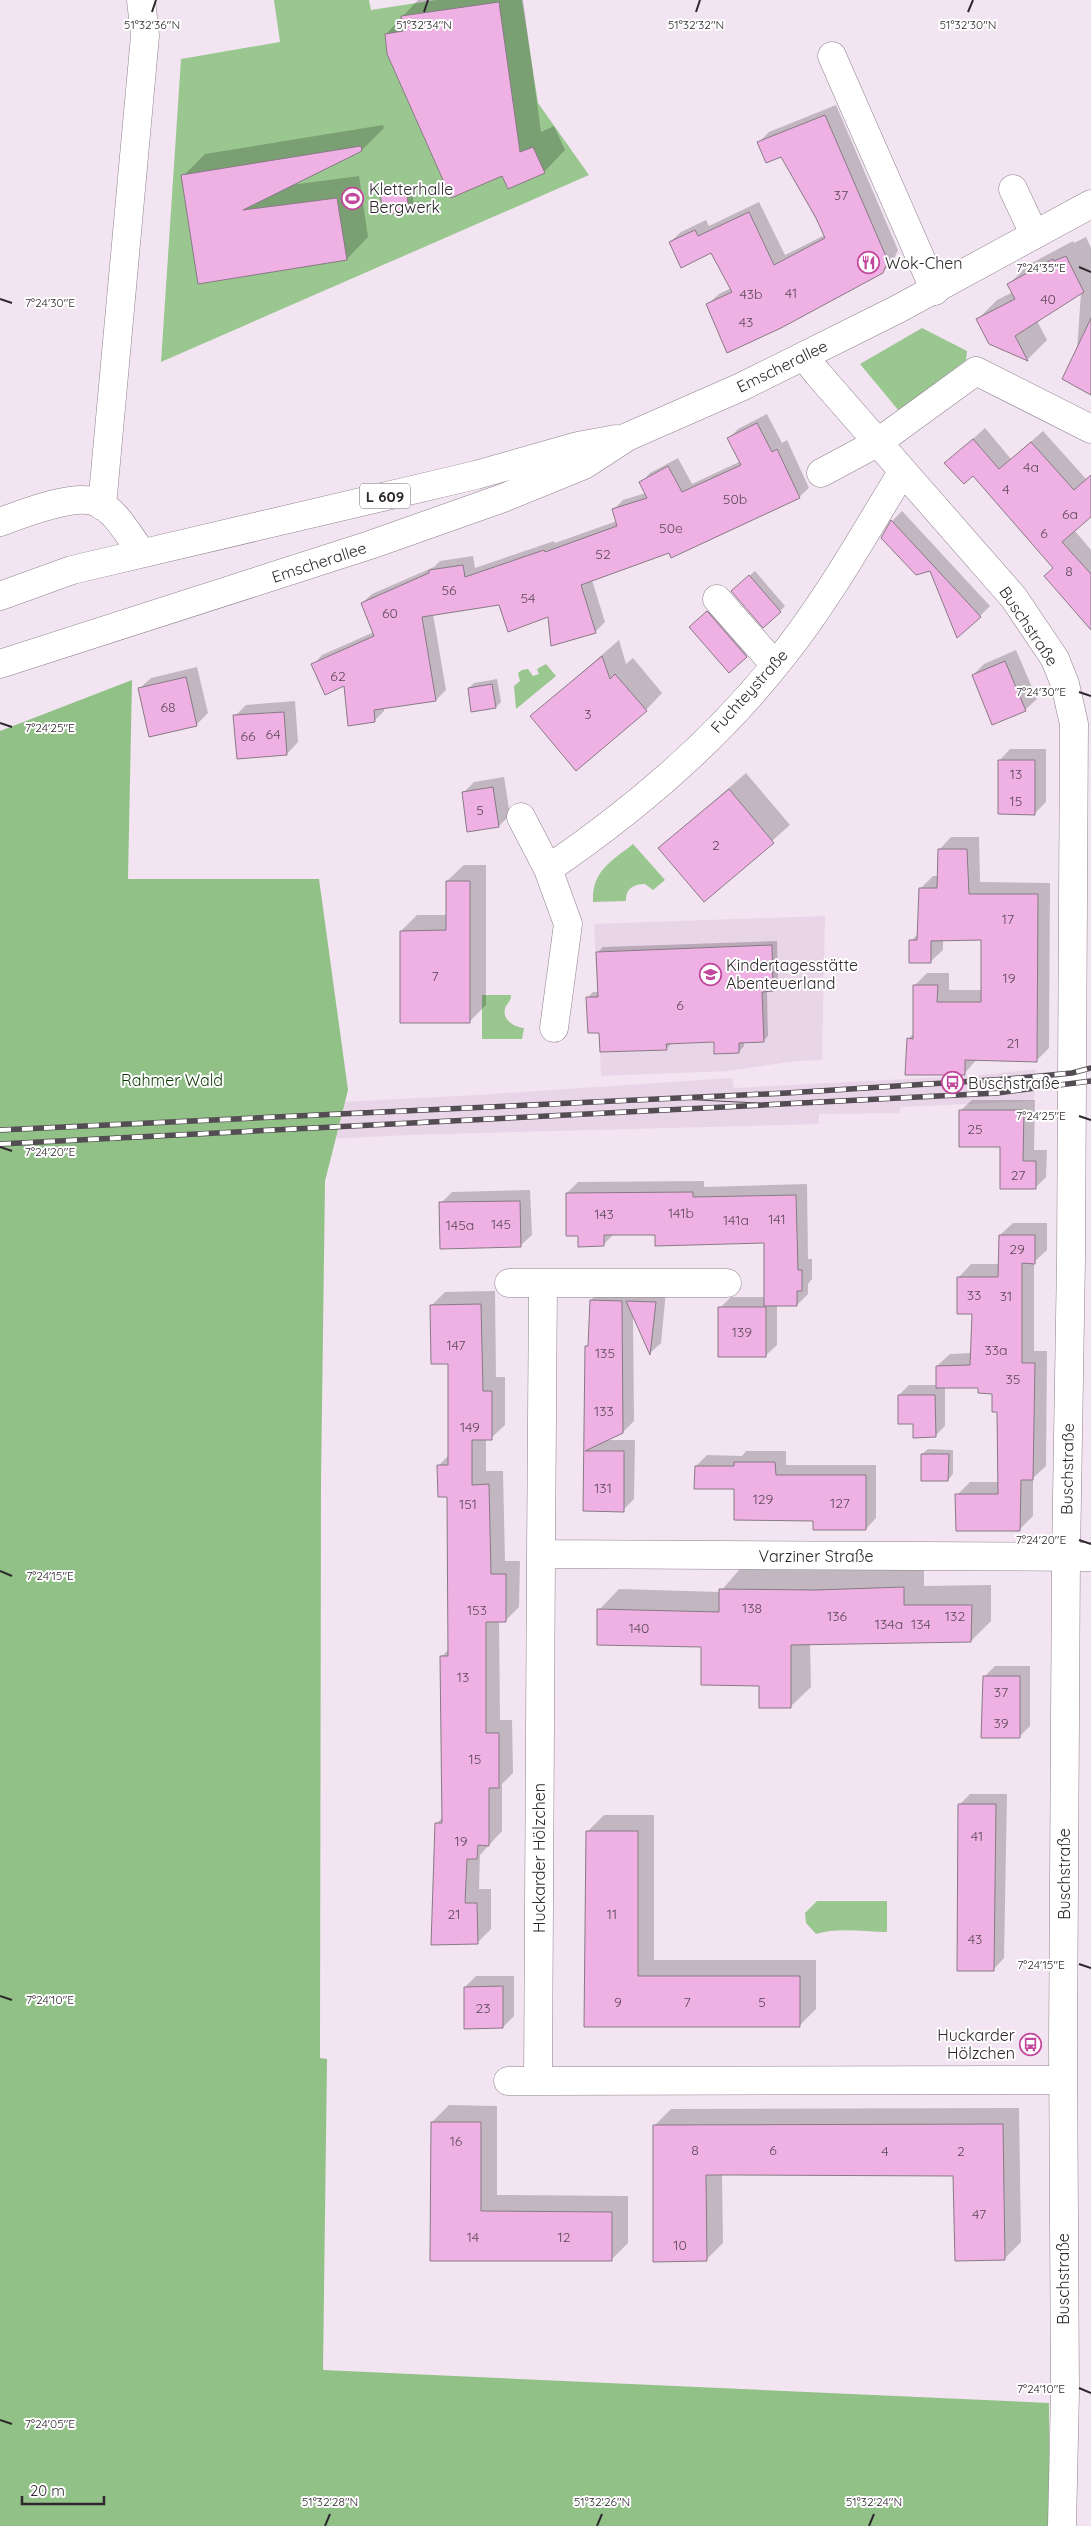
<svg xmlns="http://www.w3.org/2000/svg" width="1091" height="2526" font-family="Quicksand,sans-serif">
<rect width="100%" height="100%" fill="#f3e4f2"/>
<!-- built -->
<path fill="#e9d5e8" d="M825,916L822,1060L795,1061L728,1071L601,1076L594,924Z
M1036,1069L1034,1101L901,1107L899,1113L819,1114V1124L410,1135L0,1155V1119L478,1095L732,1078L734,1088L982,1075Z"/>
<!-- green -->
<path fill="#99c78f" d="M274,0H369L371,10L436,0H522L538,103L589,175L161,362L181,59L280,42Z
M922,328L967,351L966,360L899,411L860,364Z
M546,664L556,676L516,709L514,686L520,681L518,673L522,670L528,669L533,676L539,674L537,669Z
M633,844L665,880L653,890L645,884C634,884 625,889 626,901L593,902C592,870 611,862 633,844Z
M482,995H511C511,1001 509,1001 506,1006C500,1019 514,1027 524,1028L522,1039H482Z
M817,1901H887V1932C864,1932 838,1927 816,1934L806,1923L805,1913Z"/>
<!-- forest -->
<path fill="#91c186" d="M132,680L128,879H319L348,1090L325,1181L321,1482L320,2058L327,2059L323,2370L1049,2403V2526H0V731Z"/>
<!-- shadow -->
<path fill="#0003" d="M418,0H523L541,132L554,126L565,150L544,172L502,174L386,34Z
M836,105L898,250L893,261L882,272L708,304L719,294L731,288L712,251L670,242L681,232L706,220L709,226L759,202L785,255L825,235L781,156L759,142L769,132Z
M383,125L384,128L362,150L291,185L359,176L368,237L347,259L199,283L183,176L205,154Z
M411,184L414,205L408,210L381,192L387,187Z
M1086,237L1091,248V393L1077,350L1081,293L1037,321L1047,340L1028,359L990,343L978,319L997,300L1013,292L1009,284L1028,265L1073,241L1074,243Z
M767,414L782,443L787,440L809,488L799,497L670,552L592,580L605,622L595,632L550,615L500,604L433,614L446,690L436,700L384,707V711L374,721L345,684L313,665L322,655L374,632L362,603L372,594L434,567L440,561L473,556L475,568L554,541L555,543L617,521L614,509L623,500L646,493L641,483L650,473L678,458L692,484L741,461L729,438L738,429Z
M985,428L1011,459L1043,431L1086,479L1091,475V515L1074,530L1091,550V628L1055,568L973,475L946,463Z
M902,511L990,606L980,616L930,570L882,538L892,521Z
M755,571L785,606L780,611L738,586Z
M713,607L751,651L746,656L696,621Z
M619,640L626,664L633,658L662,693L646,710L532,716Z
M1016,650L1037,699L1025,710L993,723L973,675L984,664Z
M197,667L208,713L197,724L150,735L139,689L151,678Z
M497,679L501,702L496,707L469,688L474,683Z
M295,701L298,742L287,754L235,716L246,705Z
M1010,749H1046V802L1034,814L999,761Z
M746,773L790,825L704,901L660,848Z
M504,777L510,815L499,826L463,793L474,782Z
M951,837H979L980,882L1050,883L1049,1048L1036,1061L977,1059L964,1074L908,1039L914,1033L915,985L927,973H949V990H983L982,939H943V950L930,962L911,941L919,933L920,889L933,876H938L939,850Z
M464,865H486V1005L470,1021L401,931L417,915H447V881Z
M777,941L778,985L773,990H767L768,1036L763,1041L744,1042V1046L739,1052L715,1041L672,1043L666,1049L600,1031L588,997L593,992H599L597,953L603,947Z
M972,1100H1035L1034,1150H1047L1046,1177L1035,1188L1001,1146L960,1111Z
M704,1181V1187L807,1184L808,1259H812V1279L808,1284V1294L797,1305H777V1345L765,1356L720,1308L731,1297H765V1241L656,1234H614L603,1245L579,1234L567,1193L578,1182Z
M530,1190L532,1235L520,1246L441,1203L452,1192Z
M1013,1223H1047V1250L1034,1262V1351H1047L1046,1466L1033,1478V1516L1020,1529L957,1495L970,1482H999V1410L994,1393L979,1386H945V1426L935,1436L914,1423L899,1395L909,1385H937V1366L950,1354L972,1353L973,1313L959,1277L971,1264H1000V1235Z
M602,1289L666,1291L661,1343L650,1353L633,1315L634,1421L623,1432L605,1440H635L634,1499L623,1510H584L587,1346L589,1344L591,1300Z
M495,1291L496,1377H505V1425L491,1438H486V1471H503L505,1561H520L519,1607L505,1621H499L500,1720H512L513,1773L502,1784V1831L480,1855L479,1889H491V1929L477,1943L436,1824L443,1817L441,1657L450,1648L448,1496L439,1465L449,1455V1362L431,1306L445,1292Z
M928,1449L953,1450V1474L948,1480L922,1454Z
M746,1451H786V1465H876V1518L866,1529L814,1520L735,1488L696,1466L707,1455L742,1456Z
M924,1567V1586L991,1585V1621L971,1641L810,1644L811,1687L790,1707L702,1646L599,1610L619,1589L720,1592L740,1569L837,1570Z
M995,1666H1030V1726L1019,1737L984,1677Z
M970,1794H1007L1004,1958L993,1970L959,1805Z
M604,1815H654V1960H816V2009L799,2026H586L587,1832Z
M476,1976H514V2016L503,2027L465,1987Z
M449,2105L497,2106V2195L628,2196V2243L611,2260H432V2122Z
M1019,2108L1021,2242L1004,2259L955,2175L722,2174L723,2243L706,2260L654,2126L671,2109Z"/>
<!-- building -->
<path fill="#efb1e3" stroke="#887a85" d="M499,2L520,152L533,147L545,173L508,189L502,176L451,198L387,54L385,34L403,31L401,16Z
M825,115L888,261L883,273L781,328L727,353L706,304L732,292L711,253L681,268L669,242L695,230L698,236L749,212L774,265L825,238L816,218L781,157L766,163L757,142Z
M361,146L362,151L243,210L337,198L347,260L198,284L181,175Z
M406,188L409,212L383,215L380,192Z
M1066,256L1084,292L1015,336L1028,361L989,344L976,319L1015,299L1007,284L1053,259L1054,261Z
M1091,318V395L1062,379Z
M757,423L772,452L777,449L800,498L671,558L669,553L581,585L596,633L551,646L548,617L508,632L499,605L422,617L436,701L374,710L375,722L348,726L344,686L325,695L311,664L374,636L361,603L429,573V570L463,565L465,577L544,550L545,552L617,526L612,509L647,498L639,482L668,466L682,492L741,465L727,438Z
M973,439L999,469L1031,442L1074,490L1091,475V517L1062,542L1091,574V630L1044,576L1053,568L1020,530L973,476L964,484L944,463Z
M891,520L981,617L957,638L930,571L916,575L881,538Z
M749,575L781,612L763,628L731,591Z
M707,611L747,657L729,673L689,627Z
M602,656L610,679L615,674L647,711L576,771L530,716Z
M1005,661L1026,711L992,725L972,675Z
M186,677L197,726L149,737L138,688Z
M492,684L496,708L471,712L468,688Z
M284,712L287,755L237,759L233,715Z
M998,760H1035V815L998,814Z
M493,787L499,827L467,832L462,792Z
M729,789L774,843L704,902L658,848Z
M938,849H967L969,894H1038L1037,1062L965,1060V1075H905L907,1038L913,1039V985H938L937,1002H981V940L931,941V963H909V940H917L919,888H937Z
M446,881H470V1023H400V931L446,930Z
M772,945L773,991L762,992L764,1042L739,1043V1053L714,1054V1042L666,1044L667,1050L600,1052L599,1033H588L586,997H598L596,952Z
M959,1110H1024L1023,1161H1036V1189H1000V1147H959Z
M693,1192V1197L796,1195L798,1270H802V1291H797V1306H764V1243L655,1246V1235H604V1246L578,1247V1236H566V1193Z
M520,1201L521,1247L440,1249L439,1202Z
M999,1235H1035V1264L1022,1263V1363H1035L1033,1480H1021L1020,1531H956L955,1494H998L997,1412H992V1394L978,1393V1388H936V1366L970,1365L972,1314H957V1277H998Z
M590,1300L622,1301L623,1433L585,1451H624V1512L583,1511L585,1346H588Z
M626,1301L656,1302L650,1355Z
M481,1304L483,1391H492V1440H472V1485L489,1484L491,1574H506V1622H486V1733H499V1788H489V1846L478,1845L477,1859H467L465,1903H477L478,1944L431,1945L435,1823H442L440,1656H448L447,1497H438L437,1465H448V1364H431L430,1305Z
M718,1307H766V1357H718Z
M898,1395H935L936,1437L913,1438V1424H898Z
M921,1454H949L948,1481H921Z
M734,1462H775L776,1475H866V1530H813V1521L734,1520V1489H694L695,1466H734Z
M904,1587V1605H972L971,1642L791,1645V1708H759V1686L701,1685V1647L597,1645V1609L719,1612V1589L816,1590Z
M983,1676H1020V1738H981Z
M958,1804H996L994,1971H957Z
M586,1831H638V1976H800V2027H584Z
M503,1986V2028L464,2029V1987Z
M431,2122H481V2211L612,2212V2261H430Z
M1003,2124L1005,2260L955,2261L953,2176L737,2175H706L707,2261L653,2262V2125Z"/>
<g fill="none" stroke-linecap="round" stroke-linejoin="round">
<defs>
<path id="minor" d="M832,56L935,291
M1013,189L1034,234
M804,356L818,374L1014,598L1055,659L1065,684L1074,724L1071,1259L1066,1557L1063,2045L1065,2392L1062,2526
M821,473L877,443L976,371L1091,429
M102,506L145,36L141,0
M0,522C22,514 74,493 96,502C116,510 129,536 142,553
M717,599L775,665
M521,817L548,869C636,809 720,737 785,653C830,596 865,532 903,471
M548,869L568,924L554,1028
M509,1283H543
M727,1283H543L541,1554L1091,1557
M541,1554L538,2081L1063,2080
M508,2081H538"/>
<path id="major" d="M0,596L72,570L476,475L578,446L616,439
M0,664L370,545L503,498L584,465L627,437L741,387L898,309L1091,204"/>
</defs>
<!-- minor casing -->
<use href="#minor" stroke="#8e818d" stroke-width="29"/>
<!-- major casing -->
<use href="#major" stroke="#8e818d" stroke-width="29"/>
<!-- minor -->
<use href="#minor" stroke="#fff" stroke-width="28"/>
<!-- major -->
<use href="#major" stroke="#fff" stroke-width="28"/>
<!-- tram -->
<path stroke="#534c52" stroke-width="1" d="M659,1098L777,1104"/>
<defs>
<path id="rail" d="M0,1130L787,1093L1007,1079L1072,1073L1091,1068
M0,1144L997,1093L1091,1081"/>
</defs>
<!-- rail casing -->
<use href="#rail" stroke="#534c52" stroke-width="5.5"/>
<!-- rail -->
<use href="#rail" stroke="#fff" stroke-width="4" stroke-dasharray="11" stroke-linecap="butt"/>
</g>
<!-- ticks -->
<path fill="none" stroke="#2e282d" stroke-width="2" d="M152,12L156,0M424,12L428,0M696,12L700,0M968,12L973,0M1079,267L1091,272M0,299L12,303M1079,692L1091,696M0,723L12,727M1079,1116L1091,1120M0,1147L12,1151M1079,1540L1091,1544M0,1571L12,1576M1079,1964L1091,1968M0,1996L12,2000M1079,2388L1091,2393M0,2420L12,2424M325,2526L330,2514M597,2526L602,2514M869,2526L874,2514"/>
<!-- icons -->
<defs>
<symbol id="stadium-ring" viewBox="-11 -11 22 22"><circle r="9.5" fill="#fff" stroke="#c1489c" stroke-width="1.5"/><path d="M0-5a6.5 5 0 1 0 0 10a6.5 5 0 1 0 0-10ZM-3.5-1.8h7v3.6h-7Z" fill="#c1489c"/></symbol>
<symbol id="restaurant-ring" viewBox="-11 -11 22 22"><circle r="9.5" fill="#fff" stroke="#c1489c" stroke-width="1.5"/><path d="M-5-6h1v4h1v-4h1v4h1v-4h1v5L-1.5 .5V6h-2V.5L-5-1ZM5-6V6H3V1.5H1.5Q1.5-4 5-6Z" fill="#c1489c"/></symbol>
<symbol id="school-ring" viewBox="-11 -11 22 22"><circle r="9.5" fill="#fff" stroke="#c1489c" stroke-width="1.5"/><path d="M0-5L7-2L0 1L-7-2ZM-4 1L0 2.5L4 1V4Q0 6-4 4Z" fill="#c1489c"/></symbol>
<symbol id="bus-ring" viewBox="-11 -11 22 22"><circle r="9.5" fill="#fff" stroke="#c1489c" stroke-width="1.5"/><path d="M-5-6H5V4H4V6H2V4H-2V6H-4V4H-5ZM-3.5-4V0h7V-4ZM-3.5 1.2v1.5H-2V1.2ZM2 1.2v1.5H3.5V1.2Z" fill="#c1489c"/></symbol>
</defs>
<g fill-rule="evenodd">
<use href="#stadium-ring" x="340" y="186" width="25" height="25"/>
<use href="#restaurant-ring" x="856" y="250" width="25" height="25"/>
<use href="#school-ring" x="698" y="962" width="25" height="25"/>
<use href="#bus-ring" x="940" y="1070" width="25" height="25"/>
<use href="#bus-ring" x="1018" y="2032" width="25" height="25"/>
</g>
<g text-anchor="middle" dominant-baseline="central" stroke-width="4" stroke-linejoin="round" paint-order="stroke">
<!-- number labels -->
<g font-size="14" fill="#5e4a5a">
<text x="841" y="195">37</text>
<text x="791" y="293">41</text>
<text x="751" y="294">43b</text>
<text x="1048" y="299">40</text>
<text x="746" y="322">43</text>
<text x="1031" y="467">4a</text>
<text x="1006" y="489">4</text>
<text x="735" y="499">50b</text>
<text x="1070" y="514">6a</text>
<text x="671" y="528">50e</text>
<text x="1044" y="533">6</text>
<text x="603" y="554">52</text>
<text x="1069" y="571">8</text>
<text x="449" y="590">56</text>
<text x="528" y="598">54</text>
<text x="390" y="613">60</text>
<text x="338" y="676">62</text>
<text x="168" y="707">68</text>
<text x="588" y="714">3</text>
<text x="273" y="734">64</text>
<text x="248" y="736">66</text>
<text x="1016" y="774">13</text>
<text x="1016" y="801">15</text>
<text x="480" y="810">5</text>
<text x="716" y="845">2</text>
<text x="1008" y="919">17</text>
<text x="435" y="976">7</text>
<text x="1009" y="978">19</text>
<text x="680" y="1005">6</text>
<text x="1013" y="1043">21</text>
<text x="975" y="1129">25</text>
<text x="1018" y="1175">27</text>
<text x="681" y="1213">141b</text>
<text x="604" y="1214">143</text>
<text x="777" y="1219">141</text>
<text x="736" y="1220">141a</text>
<text x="501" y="1224">145</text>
<text x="460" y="1225">145a</text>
<text x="1017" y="1249">29</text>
<text x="974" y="1295">33</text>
<text x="1006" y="1296">31</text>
<text x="742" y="1332">139</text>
<text x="456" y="1345">147</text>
<text x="996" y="1350">33a</text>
<text x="605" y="1353">135</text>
<text x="1013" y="1379">35</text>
<text x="604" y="1411">133</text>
<text x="470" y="1427">149</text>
<text x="603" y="1488">131</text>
<text x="763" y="1499">129</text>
<text x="840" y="1503">127</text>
<text x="468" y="1504">151</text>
<text x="752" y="1608">138</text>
<text x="477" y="1610">153</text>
<text x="837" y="1616">136</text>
<text x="955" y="1616">132</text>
<text x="889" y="1624">134a</text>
<text x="921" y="1624">134</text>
<text x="639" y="1628">140</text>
<text x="463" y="1677">13</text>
<text x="1001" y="1692">37</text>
<text x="1001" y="1723">39</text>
<text x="475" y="1759">15</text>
<text x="977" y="1836">41</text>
<text x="461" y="1841">19</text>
<text x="454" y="1914">21</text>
<text x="612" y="1914">11</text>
<text x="975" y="1939">43</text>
<text x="618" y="2002">9</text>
<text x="687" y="2002">7</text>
<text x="762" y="2002">5</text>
<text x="483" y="2008">23</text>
<text x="456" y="2141">16</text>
<text x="695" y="2150">8</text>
<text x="773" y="2150">6</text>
<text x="885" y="2151">4</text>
<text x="961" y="2151">2</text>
<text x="979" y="2214">47</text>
<text x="473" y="2237">14</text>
<text x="564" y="2237">12</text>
<text x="680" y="2245">10</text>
</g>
<!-- shield labels -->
<rect fill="#fff" stroke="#6d686c" stroke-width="1" x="360" y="483.5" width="50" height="25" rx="4"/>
<g font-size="15" font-weight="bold" fill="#2e282d">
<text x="385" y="496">L 609</text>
</g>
<!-- poi labels -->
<g font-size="16" fill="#2e282d" stroke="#fff" text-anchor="start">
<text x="369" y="189">Kletterhalle<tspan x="369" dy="18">Bergwerk</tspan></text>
<text x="885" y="263">Wok-Chen</text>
<text x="726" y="965">Kindertagesstätte<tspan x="726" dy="18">Abenteuerland</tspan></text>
<text x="968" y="1083">Buschstraße</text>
<text x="1015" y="2035" text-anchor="end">Huckarder<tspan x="1015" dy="18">Hölzchen</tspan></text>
</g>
<!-- street labels -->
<g font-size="16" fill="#2e282d" stroke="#fff">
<text transform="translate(782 366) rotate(-26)">Emscherallee</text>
<text transform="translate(319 562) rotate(-18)">Emscherallee</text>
<text transform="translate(1029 626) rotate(56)">Buschstraße</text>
<text transform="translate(749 691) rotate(-48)">Fuchteystraße</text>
<text transform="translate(1067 1469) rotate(-89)">Buschstraße</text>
<text x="816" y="1556">Varziner Straße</text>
<text transform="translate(539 1858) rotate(-90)">Huckarder Hölzchen</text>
<text transform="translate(1064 1874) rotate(-90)">Buschstraße</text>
<text transform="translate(1063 2279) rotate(-90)">Buschstraße</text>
</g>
<!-- park labels -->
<g font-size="16" fill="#0c3b00" stroke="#fff">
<text x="172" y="1080">Rahmer Wald</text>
</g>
</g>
<g font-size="12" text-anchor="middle" fill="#2e282d" stroke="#fff" stroke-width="4" stroke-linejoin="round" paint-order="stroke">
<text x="152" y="29">51°32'36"N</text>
<text x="424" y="29">51°32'34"N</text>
<text x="696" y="29">51°32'32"N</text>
<text x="968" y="29">51°32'30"N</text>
<text x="1041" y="272">7°24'35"E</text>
<text x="50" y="307">7°24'30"E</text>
<text x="1041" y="696">7°24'30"E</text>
<text x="50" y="732">7°24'25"E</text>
<text x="1041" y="1120">7°24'25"E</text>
<text x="50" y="1156">7°24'20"E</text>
<text x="1041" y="1544">7°24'20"E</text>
<text x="50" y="1580">7°24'15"E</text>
<text x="1041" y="1969">7°24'15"E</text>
<text x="50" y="2004">7°24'10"E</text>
<text x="1041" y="2393">7°24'10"E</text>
<text x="50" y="2428">7°24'05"E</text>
<text x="330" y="2506">51°32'28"N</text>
<text x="602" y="2506">51°32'26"N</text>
<text x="874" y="2506">51°32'24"N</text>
</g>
<!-- scale -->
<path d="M22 2496v8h82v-8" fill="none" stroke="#2e282d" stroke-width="2.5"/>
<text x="30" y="2496" font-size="15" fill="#2e282d" stroke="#ffffff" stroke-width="4" paint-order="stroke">20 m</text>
</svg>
